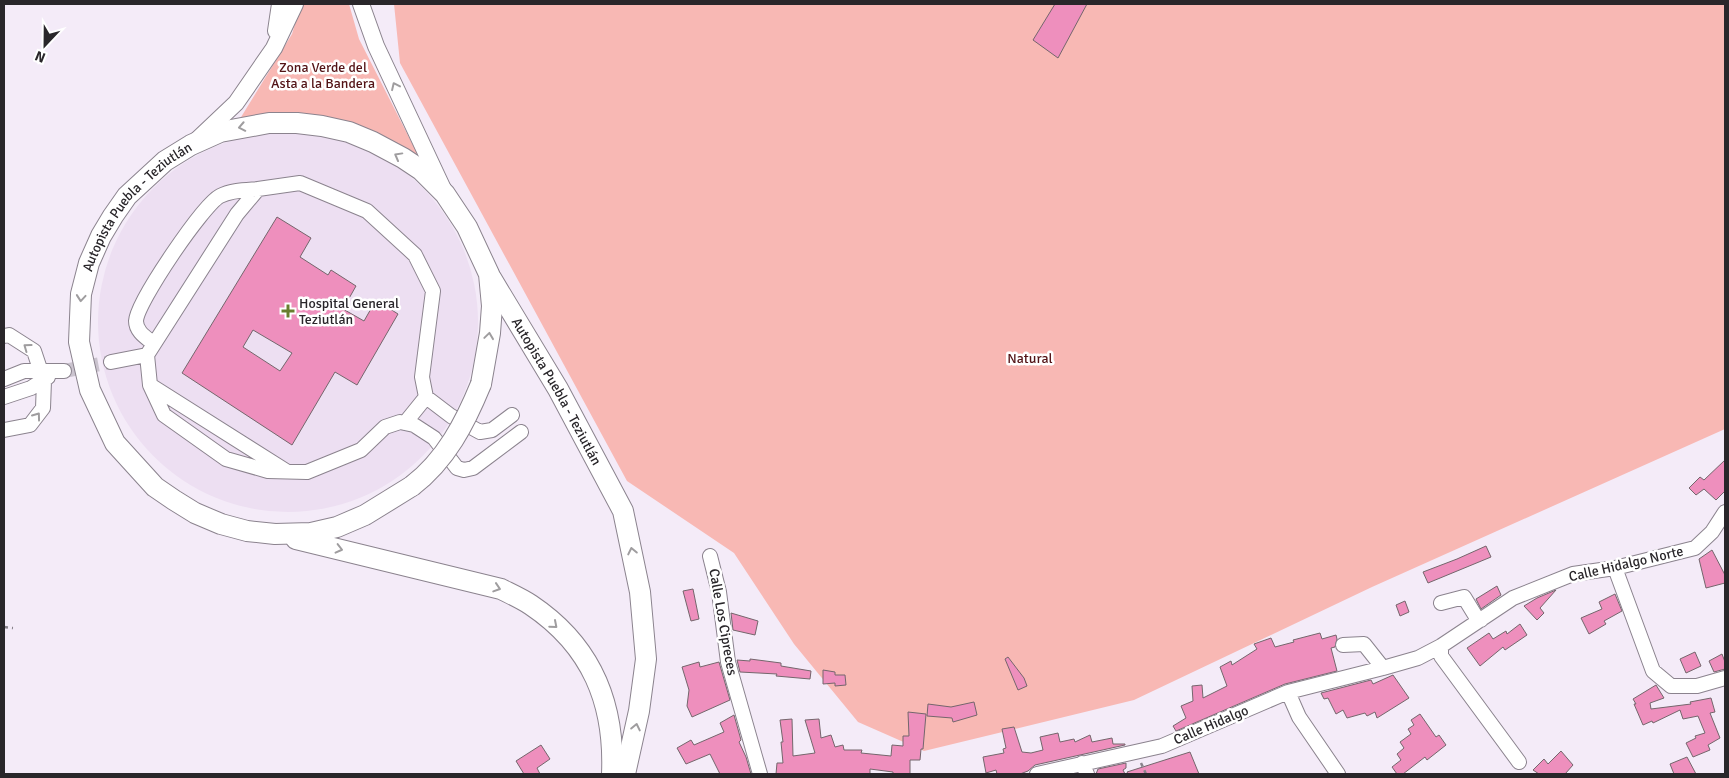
<svg xmlns="http://www.w3.org/2000/svg" width="1729" height="778" font-family="Signika,sans-serif">
<rect width="100%" height="100%" fill="#f4ebf8"/>
<!-- built -->
<path fill="#eddff2" d="M98 322a190 190 0 1 1 380 0a190 190 0 1 1-380 0Z"/>
<!-- green -->
<path fill="#f8b8b4" d="M301,4H349L359,39L419,157L354,127L238,122L292,34Z
M394,4H1725V429L1372,587L1134,700L924,751L858,722L794,644L734,553L627,481L400,63Z"/>
<!-- building -->
<path fill="#ee8fbd" stroke="#74666c" fill-rule="evenodd" d="M1055,4H1087L1058,58L1033,40Z
M277,217L311,238L300,257L328,275L331,270L356,286L343,309L364,321L376,300L398,314L357,385L335,372L292,445L182,373ZM253,330L292,353L280,371L243,347Z
M1725,460V491L1716,500L1704,489L1696,495L1689,488L1700,477L1704,480Z
M1486,546L1491,557L1428,583L1423,572L1457,559Z
M1712,550L1725,575V583L1706,588L1699,559Z
M1497,586L1501,595L1481,609L1476,599Z
M693,589L699,619L691,621L683,591Z
M1556,590L1540,608L1544,613L1537,620L1524,606L1537,598Z
M1615,594L1622,611L1604,621L1606,624L1589,634L1581,618L1602,609L1599,602Z
M1405,601L1409,612L1400,616L1396,605Z
M731,613L758,621L755,635L733,630Z
M1520,624L1527,635L1505,650L1503,647L1480,666L1467,648L1489,633L1493,639L1506,631L1507,634Z
M1320,633L1322,639L1336,635L1337,639L1335,647L1331,648L1337,671L1285,684L1176,731L1173,726L1186,718L1181,706L1193,701L1192,686L1202,685L1203,698L1227,686L1220,667L1231,661L1232,665L1257,649L1254,644L1271,638L1275,647L1294,642L1293,640Z
M1695,652L1701,666L1686,673L1680,659Z
M1722,654L1725,662V669L1714,672L1709,661Z
M1008,657L1024,678L1027,686L1018,690L1005,659Z
M750,659L781,663V666L811,671L810,679L776,676L777,674L740,672L737,660L750,661Z
M699,662L700,667L719,662L730,700L692,717L687,706L689,690L682,667Z
M823,670L835,672V675H845L846,685L835,686V683L823,684Z
M1393,675L1409,698L1377,718L1375,712L1367,716L1365,713L1347,718L1343,710L1336,714L1328,698L1324,699L1321,693L1371,680L1373,684Z
M1656,685L1664,698L1650,703L1651,709L1691,704L1690,702L1711,698L1715,712L1710,713L1720,738L1708,745L1710,750L1693,757L1686,743L1696,738L1695,736L1705,733L1698,716L1683,719L1680,710L1653,723L1652,721L1643,725L1634,704H1636L1633,699Z
M974,702L977,715L953,722L952,718L927,716L928,704L951,707Z
M908,712L926,714L923,749H921L920,760H910V774H893V772L870,769V774H776L777,763H783L781,742H783L780,720L792,719L793,756L815,753L805,720L819,719L821,738L831,735L835,747L843,745L844,750H862L861,753L891,756L892,745L903,746V736H909Z
M1420,714L1436,737L1439,735L1446,745L1427,760L1425,757L1403,774H1397L1392,767L1401,760L1397,754L1404,748L1400,742L1411,734L1408,729L1414,725L1411,720Z
M734,715L741,740L739,742L746,757L751,774H720L710,754L686,764L677,748L691,740L694,745L724,732L720,723Z
M1014,727L1022,752L1031,753L1043,750L1040,737L1058,733L1060,742L1074,739L1075,742L1090,735L1092,742L1112,738L1113,744H1125V745L1035,765L1028,771L1020,774H997L996,770L986,773L983,757L1004,753L1003,749L1006,748L1002,729Z
M541,745L550,759L537,768L540,774H524L516,761Z
M1561,751L1573,765L1565,774H1539L1533,770L1544,759L1548,764Z
M1190,752L1199,774H1128L1127,772Z
M1687,757L1696,774H1674L1670,764Z
M1126,763V768L1123,770L1125,774H1096L1098,769Z"/>
<g fill="none" stroke-linecap="round" stroke-linejoin="round">
<!-- minor-tunnel -->
<path stroke="#cbc4cf" stroke-width="14" stroke-dasharray="14 7" stroke-linecap="butt" d="M64,371L111,362"/>
<defs>
<path id="minor" d="M4,336L9,335L34,351L44,381L43,408L30,425L4,430
M154,344C147,338 136,332 136,321C137,302 203,205 220,196C231,190 245,190 258,189
M111,362L147,355
M4,379L24,371H64
M150,385L286,471
M4,397L31,388L48,377
M512,415L492,430L480,432L451,416L426,397L422,377L433,291L415,255L367,211L300,183L258,189L237,214L147,355L150,385L164,415L226,459L268,471L307,472L361,450L385,427L400,422L414,425L434,438L457,468L464,470L473,468L521,432
M405,423L426,397
M710,556L719,592L728,662L760,774
M1615,568L1653,671L1671,686H1697L1725,678
M1441,603L1464,597L1475,615L1481,620
M1343,645L1364,644L1383,668
M1441,646V656L1519,762
M1288,692L1299,717L1338,774
M1082,763L1087,774
M1037,774L1162,746L1288,692L1383,668L1418,658L1441,646L1513,598L1573,574L1615,568L1695,548L1712,532L1725,512"/>
<path id="major" d="M361,4L376,46L443,189
M276,31L280,4
M198,139L236,103L274,48L295,4"/>
<g id="highway">
<path id="s1" d="M491,278L558,389L623,511L640,592L646,659L639,711L625,774"/>
<path id="s2" d="M412,486L365,515L337,527L311,533L275,534L247,531L221,524L195,513L174,500L155,487L115,443L90,390L79,342L81,294L89,263L101,236L113,216L127,196L165,161L191,145L220,132L269,123H297L322,126L349,132L373,142L403,158L421,170L445,194L467,227L489,274L492,306L490,333L481,384"/>
<path d="M296,539L501,589C511,594 522,599 531,605C592,646 615,703 612,774"/>
</g>
</defs>
<!-- minor casing -->
<use href="#minor" stroke="#8b838e" stroke-width="16"/>
<!-- major casing -->
<use href="#major" stroke="#8b838e" stroke-width="18"/>
<!-- highway casing -->
<use href="#highway" stroke="#8b838e" stroke-width="22"/>
<!-- path -->
<path stroke="#89838c" stroke-width="2.5" stroke-dasharray="4 4" stroke-linecap="butt" d="M4,627L13,628
M1141,763L1146,774"/>
<!-- minor -->
<use href="#minor" stroke="#fff" stroke-width="14"/>
<!-- major -->
<use href="#major" stroke="#fff" stroke-width="16"/>
<!-- highway -->
<use href="#highway" stroke="#fff" stroke-width="20"/>
<defs>
<path id="highway-bridge" d="M412,486C446,460 465,423 481,384"/>
</defs>
<!-- highway-bridge casing -->
<use href="#highway-bridge" stroke="#8b838e" stroke-width="22" stroke-linecap="butt"/>
<!-- highway-bridge -->
<use href="#highway-bridge" stroke="#fff" stroke-width="20"/>
</g>
<!-- one-way arrows -->
<defs><path id="oneway-chevron" d="M-2-3.5L2.5 0L-2 3.5" fill="none" stroke-width="1.6" stroke-linecap="round" stroke-linejoin="round" transform="scale(1.25)"/></defs>
<g stroke="#9f9d9f">
<use href="#oneway-chevron" transform="translate(395 86) rotate(-115)"/>
<use href="#oneway-chevron" transform="translate(242 127) rotate(169)"/>
<use href="#oneway-chevron" transform="translate(398 156) rotate(-151)"/>
<use href="#oneway-chevron" transform="translate(81 298) rotate(95)"/>
<use href="#oneway-chevron" transform="translate(489 336) rotate(-82)"/>
<use href="#oneway-chevron" transform="translate(27 347) rotate(-144)"/>
<use href="#oneway-chevron" transform="translate(37 416) rotate(-54)"/>
<use href="#oneway-chevron" transform="translate(339 549) rotate(14)"/>
<use href="#oneway-chevron" transform="translate(632 551) rotate(-102)"/>
<use href="#oneway-chevron" transform="translate(497 588) rotate(18)"/>
<use href="#oneway-chevron" transform="translate(554 625) rotate(41)"/>
<use href="#oneway-chevron" transform="translate(636 727) rotate(-78)"/>
</g>
<!-- markers -->
<path fill="#687e2f" stroke="#fff" stroke-width="2" d="M285.5 303.5h5v5h5v5h-5v5h-5v-5h-5v-5h5z"/>
<g text-anchor="middle" dominant-baseline="central" stroke-width="5" stroke-linejoin="round" paint-order="stroke">
<!-- park labels -->
<g font-size="14" fill="#531316" stroke="#fff">
<text x="323" y="67">Zona Verde del<tspan x="323" dy="16">Asta a la Bandera</tspan></text>
<text x="1030" y="358">Natural</text>
</g>
<!-- street labels -->
<g font-size="14" fill="#29262a" stroke="#fff">
<text stroke="none"><textPath href="#s2" startOffset="602">Autopista Puebla - Teziutlán</textPath></text>
<text stroke="none"><textPath href="#s1" startOffset="131">Autopista Puebla - Teziutlán</textPath></text>
<text transform="translate(1626 564) rotate(-13)">Calle Hidalgo Norte</text>
<text transform="translate(723 622) rotate(80)">Calle Los Cipreces</text>
<text transform="translate(1211 725) rotate(-23)">Calle Hidalgo</text>
</g>
<!-- poi labels -->
<g font-size="14" fill="#29262a" stroke="#fff" text-anchor="start">
<text x="299" y="303">Hospital General<tspan x="299" dy="16">Teziutlán</tspan></text>
</g>
</g>
<!-- border -->
<rect width="1729" height="778" fill="none" stroke="#29262a" stroke-width="10"/>
<!-- north arrow -->
<g transform="translate(45 45) rotate(202)" stroke="#ffffff" stroke-width="4" paint-order="stroke">
<path d="M0-4L9 19L0 12L-9 19Z" fill="#29262a"/>
<text y="-8" font-size="14" font-weight="bold" text-anchor="middle" fill="#29262a">N</text>
</g>
</svg>
